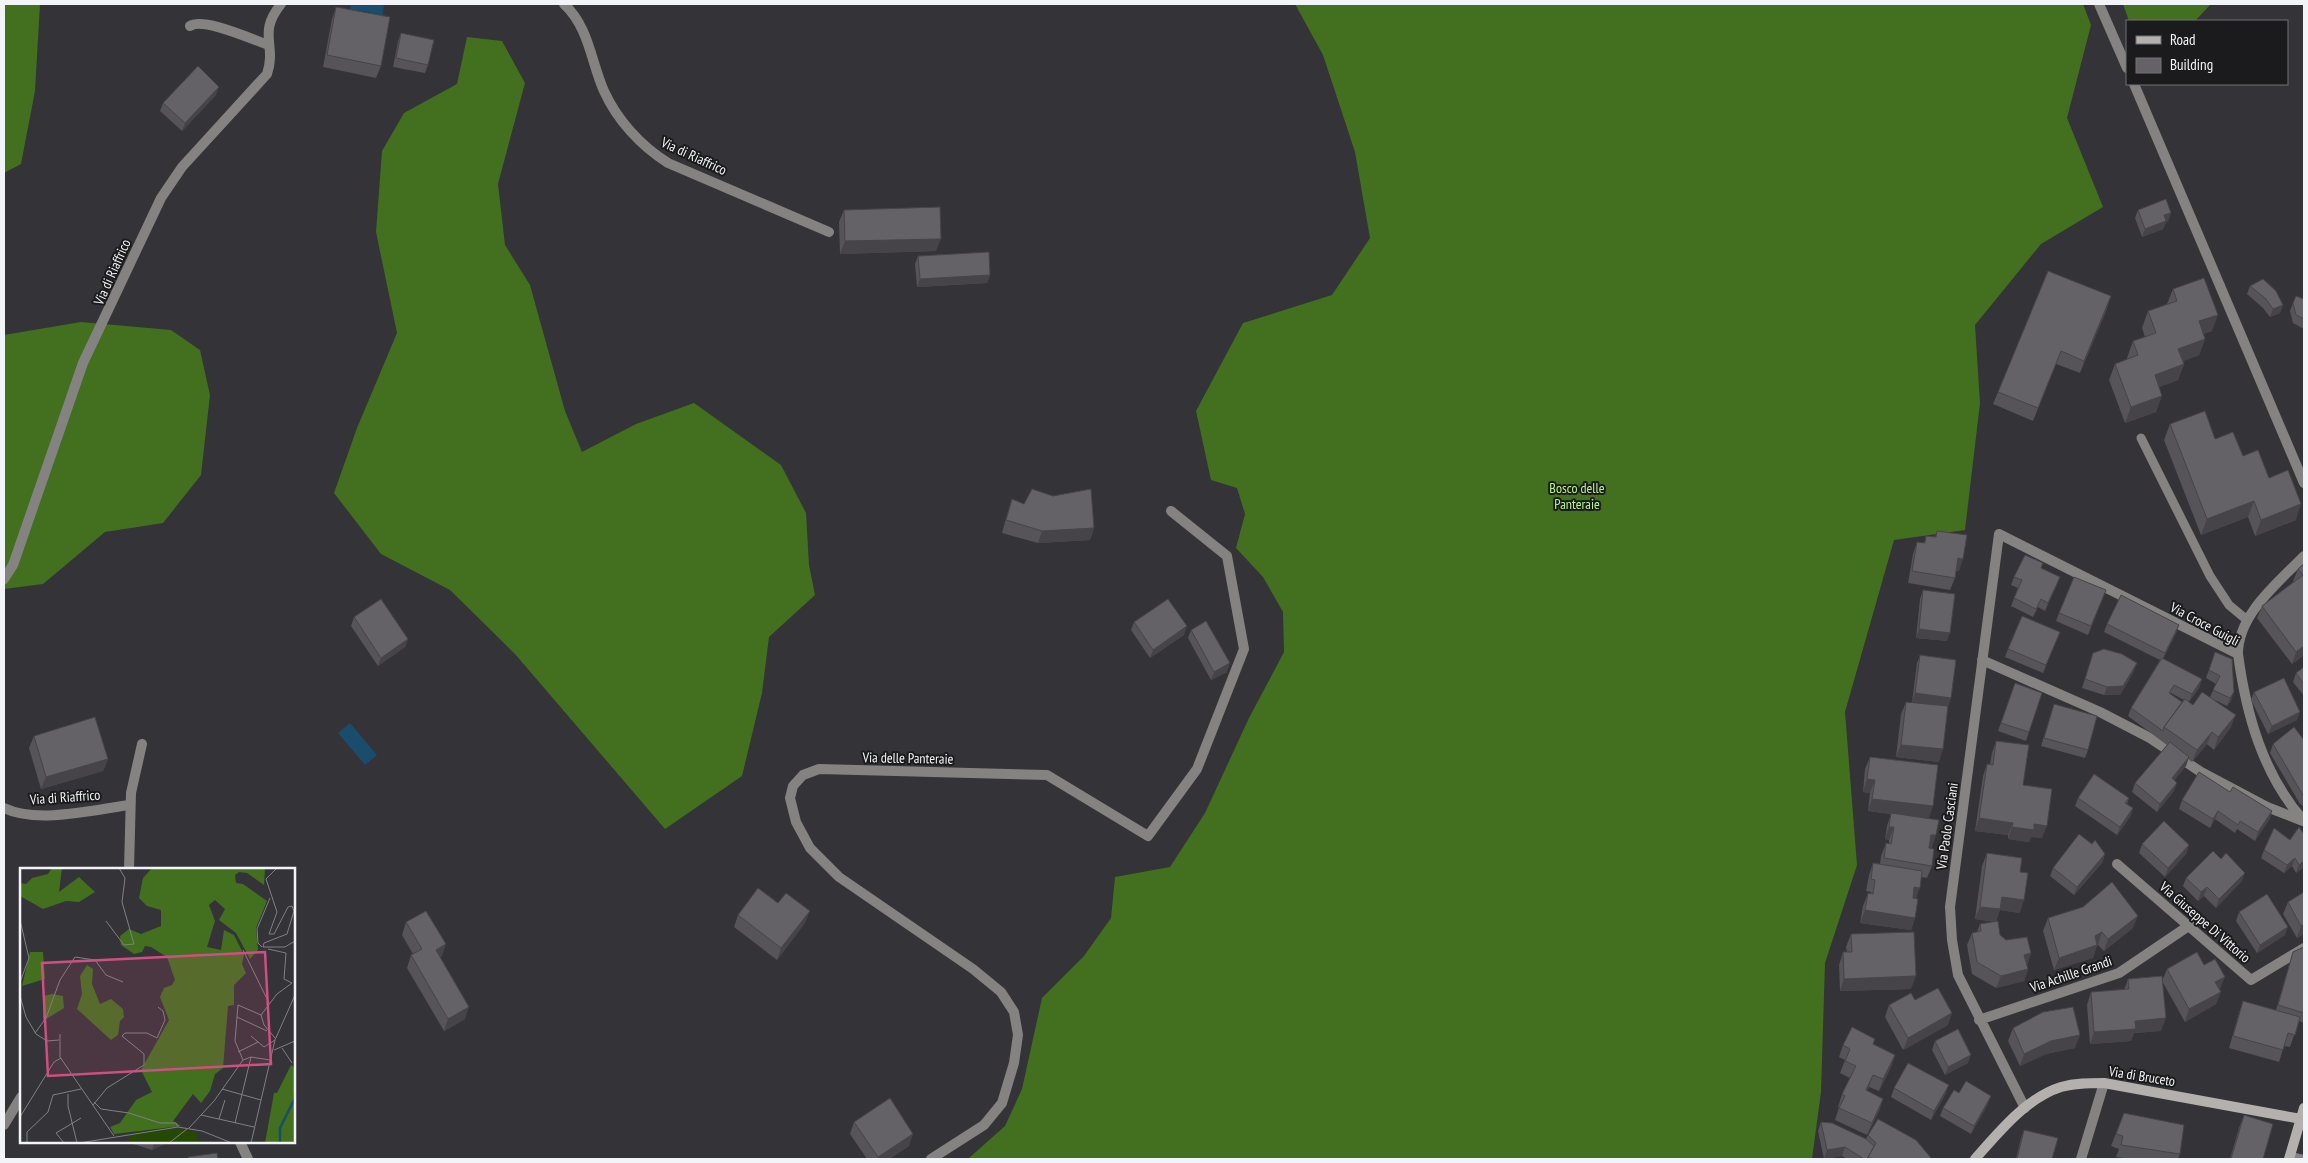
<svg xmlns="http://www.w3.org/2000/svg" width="2308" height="1163" font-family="'PT Sans Narrow',sans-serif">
<rect width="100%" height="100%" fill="#333338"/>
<!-- forest -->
<path fill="#42701e" d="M4,4H40L35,91L21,164L4,173Z
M1295,4H2083L2091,25L2067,118L2103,207L2041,244L1975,325L1980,403L1965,530L1894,540L1845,712L1857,865L1825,963L1821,1092L1812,1159L969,1158L1005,1126L1022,1089L1042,998L1084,956L1111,918L1115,877L1170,867L1205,813L1249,718L1284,652L1283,612L1263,577L1236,548L1245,514L1237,488L1211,480L1196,411L1243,323L1332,295L1370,238L1355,152L1323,55Z
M2123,4H2211L2195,21H2129Z
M467,37L502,41L525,83L498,184L505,245L530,285L565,411L582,452L636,424L694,403L781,465L806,513L809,565L815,595L769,637L762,693L742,776L665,829L515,654L450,590L381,554L334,493L357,428L397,333L376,232L382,151L404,113L457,84Z
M81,322L171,330L200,350L210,395L201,475L163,523L105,532L43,584L4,589V335Z"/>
<!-- water -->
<path fill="#194d6b" d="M351,4H384L382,19L370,16V12L350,10Z
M350,723L377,755L365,765L338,733Z"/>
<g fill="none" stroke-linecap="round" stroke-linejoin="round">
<!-- lane -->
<path stroke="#858381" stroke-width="9" d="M2141,438L2210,576L2229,605L2247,620
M2290,1156L2302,1159"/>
<!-- street -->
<path stroke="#858381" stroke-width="10" d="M564,4C589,27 591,62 604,91C617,120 641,146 668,163L829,232
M2099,4L2127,68
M190,26C204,17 253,40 269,45
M2134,84L2304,483
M4,579L13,565L83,363L161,198L182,167L267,74C277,44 257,34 281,4
M2238,654C2238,614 2278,583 2304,556
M1982,660L2100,712L2150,738L2201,772L2267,807L2303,821
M4,808C37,824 93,810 129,805
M2117,864L2251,980L2304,948
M129,869L131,793L142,744
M1979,1020L2119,973L2190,925
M2025,1108L1958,975L1952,940L1950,907L1999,534L2238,654C2246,714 2263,775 2304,821
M4,1125L21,1097
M240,1142L248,1159
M931,1159L984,1125L1002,1103L1014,1063L1018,1035L1014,1012L1001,992L973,969L839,877L810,848L796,822L790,798L793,786L803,775L819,769L1047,775L1148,836L1197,769L1244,649L1227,556L1171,511
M2081,1159L2104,1083"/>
<!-- secondary -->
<path stroke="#b4b0ad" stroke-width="10" d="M1975,1159C1998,1133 2026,1098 2061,1087C2075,1083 2089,1083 2104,1083L2301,1119
M2289,1159L2304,1108"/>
</g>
<!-- wall -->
<path fill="#565359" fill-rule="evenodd" d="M336,7L381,66L376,78L323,67L332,19Z
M401,33L428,65L425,73L393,67L398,41Z
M216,95L182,131L160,111L163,103Z
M844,210L936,251L840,254L839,222Z
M2138,210L2171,213L2168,221L2166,222L2163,229L2142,237L2135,218Z
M918,256L990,275L987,283L917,287L915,264Z
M2250,286L2283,305L2280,313L2270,317L2263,308L2247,294Z
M2173,289L2212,331L2203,334L2205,339L2199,355L2183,361L2184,364L2178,380L2159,387L2156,412L2125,423L2109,380L2115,364L2127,359V358L2133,341L2145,337L2142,328L2148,311L2167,304Z
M2304,299V329L2293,323L2290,311L2293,303Z
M2107,309L2080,373L2056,364L2033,421L1993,404L1998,392Z
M2170,424L2215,439L2243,456L2269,478L2296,520L2255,536L2248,517L2201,535L2164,440Z
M1012,499L1024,504L1094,528L1090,540L1038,543L1002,533L1008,511Z
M1937,531L1959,571H1956L1955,578L1950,590L1908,583L1913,554L1917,542L1924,543L1926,536L1935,537Z
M2304,564V655L2292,664L2257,618L2262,606L2294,582L2293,581L2298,569Z
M2041,568L2060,577L2045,611L2038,607L2033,617L2011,606L2018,588L2011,585L2014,577Z
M1923,590L1947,641L1916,638L1920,599Z
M2103,598L2088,635L2056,621L2059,613Z
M354,617L408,639L405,647L378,666L351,626Z
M1134,622L1184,635L1150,658L1131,630Z
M2107,624L2179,625L2176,633L2163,659L2202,679L2199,688L2189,702L2193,705L2210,697L2216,684L2206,678L2215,652L2231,701L2227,706L2215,700L2231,727L2214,750L2207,744L2192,762L2188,759L2186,766L2174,780V791L2157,812L2132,792L2135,783L2167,745L2128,716L2131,708L2160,660L2104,632ZM2171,693L2184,700L2182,702L2170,694Z
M1191,630L1227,672L1211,680L1188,638Z
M2060,632L2043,673L2005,657L2008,649Z
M2093,653L2134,671L2120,695H2104L2082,688Z
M1920,655L1951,698L1948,706L1912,702L1917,663Z
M2304,667V696L2293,682L2296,673Z
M2015,683L2042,693L2026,741L1998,731Z
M2254,692L2297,720L2268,734L2251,700Z
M1906,702L1939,762L1896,757L1901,714Z
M2054,704L2088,750L2085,758L2041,746Z
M34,736L108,759L103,771L41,789L29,748Z
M2304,740V807L2300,804L2270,753L2273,744Z
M1996,741L2023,785L2042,838L2031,837L2029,842L2008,839V835L1975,831L1983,776L1987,764H1990L1992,753Z
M1870,757L1929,818L1902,815L1932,848L1929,847L1932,866L1927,878L1921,877L1916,899L1915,918L1911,930L1860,923L1863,906L1868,893L1870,894L1871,892L1866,891L1869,875L1873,863L1880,864L1881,856L1886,843L1889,844V840L1885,839L1887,826L1891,814L1868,811L1870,793L1863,792L1865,769Z
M2230,792L2272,811L2269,820L2255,841L2237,829L2235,833L2215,819L2210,828L2179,809L2182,800Z
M2078,798H2129L2127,804L2133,808L2130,817L2117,835L2075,806Z
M2304,834V867L2296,873L2292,866L2284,873L2261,858L2264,850Z
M2142,844L2189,845L2186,854L2165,877L2139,853Z
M1987,853L2020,872V913L2000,910L1996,921L2000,935L2006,940L2031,953L2027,965L2028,969L2024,981L1996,988L1972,974L1967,945L1972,933L1977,932L1980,924L1995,922L1975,919L1982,866Z
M2105,854L2102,863L2074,895L2050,876L2053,868Z
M2186,878L2242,881L2216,908L2204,896L2198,901L2183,886Z
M2304,892V934L2297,938L2283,914L2288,902Z
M2083,907L2133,928L2104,951L2098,945H2097L2093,958L2054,970L2043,931L2048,918Z
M2239,912L2285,935L2257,953L2236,921Z
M738,915L805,923L777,960L734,927Z
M406,922L442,956L440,957L465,1019L444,1031L407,968L411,955L413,954L402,935Z
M1851,934L1911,989L1840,991L1839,965L1843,952H1847L1846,947Z
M2304,947V1023L2299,1021L2290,1047L2284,1046L2279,1062L2229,1048L2239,1013L2243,1001L2276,1010L2293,952Z
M2204,965L2220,989H2219L2216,1004L2185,1022L2162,981L2167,969Z
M2128,979L2161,1031L2134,1033L2131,1041L2090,1044L2087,1005L2091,992L2124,990Z
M1915,1000L1948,1025L1903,1050L1885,1017L1889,1005Z
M2013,1028L2075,1048L2046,1054L2020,1066L2008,1041Z
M1935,1041L1968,1063L1945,1075L1932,1050Z
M1843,1045H1873L1895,1055L1891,1067L1879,1091L1869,1087L1867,1091L1883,1099L1879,1111L1867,1135L1835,1120L1839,1107H1838L1842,1094L1850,1078L1840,1073L1845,1060L1839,1057Z
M1894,1088L1946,1093L1931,1120L1891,1097Z
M1988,1104L1971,1134L1940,1116L1943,1108Z
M2124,1113L2180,1154L2178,1159H2130L2116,1157L2119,1149L2111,1146Z
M2244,1115L2263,1159H2230L2239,1128Z
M854,1122L909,1146L889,1159H867L850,1134Z
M1821,1122L1866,1139L1868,1135L1932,1159H1847L1842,1156L1824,1159L1818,1131Z
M2024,1130L2052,1159H2016L2021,1138Z
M127,1142H169L152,1150Z"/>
<!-- shaded-wall -->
<path fill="#464448" d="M219,87L216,95L182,131L185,123Z
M2171,213L2168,221L2166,222L2163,229L2142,237L2145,229L2164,215Z
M941,239L936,251L840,254L845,241Z
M990,275L987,283L917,287L920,279Z
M2111,296L2107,309L2080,373L2084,361Z
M2283,305L2280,313L2270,317L2273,309Z
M2218,315L2212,331L2193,338L2199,321Z
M2205,339L2199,355L2172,365L2178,349Z
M2184,364L2178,380L2149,391L2155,375Z
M2162,396L2156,412L2125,423L2131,407Z
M2254,501L2248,517L2201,535L2207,519Z
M2301,504L2296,520L2255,536L2261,520Z
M1094,528L1090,540L1038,543L1042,531Z
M1958,558L1963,559L1959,571L1954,570Z
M2060,577L2057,585L2045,611L2048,603Z
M2179,625L2176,633L2162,661L2165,653Z
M1187,626L1184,635L1150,658L1153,650Z
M1919,629L1950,633L1947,641L1916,638Z
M408,639L405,647L378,666L381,658Z
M2304,646V655L2292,664L2296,652Z
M1230,663L1227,672L1211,680L1214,672Z
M2137,663L2134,671L2120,695H2104L2107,687Z
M2202,679L2199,688L2189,702L2192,694Z
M2234,692L2231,701L2227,706L2230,698Z
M1915,693L1951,698L1948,706L1912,702Z
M2300,712L2297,720L2268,734L2272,726Z
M2236,715L2231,727L2214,750L2218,737Z
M2212,732L2207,744L2192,762L2197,750Z
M1901,745L1943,749L1939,762L1896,757Z
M2189,757L2186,766L2169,787L2172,778Z
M108,759L103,771L41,789L46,777Z
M1867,779L1875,780L1870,793L1863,792Z
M2177,783L2174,791L2157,812L2160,804Z
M1872,799L1933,806L1929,818L1868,811Z
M2133,808L2130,817L2117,835L2120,827Z
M2218,811L2215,819L2210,828L2213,819Z
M2272,811L2269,820L2255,841L2258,832Z
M1979,818L2013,823L2008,835L1975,831Z
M2034,824L2047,826L2042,838L2031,837L2029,842L2008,839L2012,827Z
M1889,827H1894L1889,840L1885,839Z
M1931,835H1936L1932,848L1926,847Z
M2189,845L2186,854L2165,877L2168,868Z
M2105,854L2102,863L2074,895L2077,887Z
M2295,858L2292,866L2284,873L2287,865Z
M2304,861V867L2296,873L2299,865Z
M2245,873L2242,881L2216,908L2219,899Z
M1914,887L1920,888L1915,900L1910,899Z
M2207,887L2204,896L2198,901L2201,892Z
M2002,897L2024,900L2020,913L2000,910L1996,922L1975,919L1980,907Z
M1865,910L1915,918L1911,930L1860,923Z
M810,911L805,923L777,960L781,948Z
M2138,916L2133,928L2104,951L2108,939Z
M2304,924V934L2297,938L2301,926Z
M2288,927L2285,935L2257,953L2260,945Z
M2102,932L2098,945L2095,946L2097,945L2093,958L2054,970L2059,958Z
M446,944L442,956L432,962L436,950Z
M2031,953L2027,966L2024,955Z
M2028,969L2024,981L1996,988L2001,976Z
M1916,976L1911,989L1840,991L1844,979Z
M2225,977L2220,989L2211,994L2215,982Z
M2221,992L2216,1004L2185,1022L2189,1009Z
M469,1007L465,1019L444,1031L448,1019Z
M1952,1013L1948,1025L1903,1050L1908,1038Z
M2166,1018L2161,1031L2134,1033L2131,1041L2090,1044L2094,1032L2135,1021Z
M2080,1035L2075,1048L2046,1054L2020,1066L2024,1054L2051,1041Z
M1895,1055L1891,1067L1879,1091L1883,1079Z
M1971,1055L1968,1063L1945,1075L1948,1067Z
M1873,1075L1869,1087L1861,1103L1866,1090Z
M1949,1085L1946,1093L1931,1120L1934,1111Z
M1991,1096L1988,1104L1971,1134L1974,1126Z
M1883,1099L1879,1111L1867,1135L1872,1123Z
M913,1134L909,1146L889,1159H877L878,1157Z
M155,1142H169L152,1150Z
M1845,1147L1842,1156L1824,1159L1827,1150Z"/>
<!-- building -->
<path fill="#646167" stroke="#464448" d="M336,7L390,17L381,66L327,55Z
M401,33L434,40L428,65L396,58Z
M198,66L219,87L185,123L163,103Z
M2166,199L2171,213L2164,215L2166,221L2145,229L2138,210Z
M940,207L941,239L845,241L844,210Z
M989,252L990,275L920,279L918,256Z
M2048,271L2111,296L2084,361L2061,351L2038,408L1998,392Z
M2204,278L2218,315L2199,321L2205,339L2178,349L2184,364L2155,375L2162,396L2131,407L2115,364L2138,355L2133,341L2156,333L2148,311L2177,301L2173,289Z
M2263,279L2276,291L2283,305L2273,309L2266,299L2250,286Z
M2296,296L2304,299V319L2296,315L2293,303Z
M2205,411L2215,439L2233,432L2243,456L2258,450L2269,478L2288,470L2301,504L2261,520L2254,501L2207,519L2170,424Z
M1032,489L1053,496L1091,489L1094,528L1042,531L1006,520L1012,499L1024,504Z
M1937,531L1967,535L1963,559L1958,558L1955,578L1912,571L1917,542L1925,543L1926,536L1936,537Z
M2025,555L2043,563L2041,568L2060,577L2048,603L2041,599L2036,609L2014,598L2022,580L2014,577Z
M2304,564V646L2296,652L2262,606L2303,575L2298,569Z
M2074,577L2106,590L2091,626L2059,613Z
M1923,590L1955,594L1950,633L1919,629Z
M2121,595L2179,625L2165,653L2107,624Z
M381,599L408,639L381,658L354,617Z
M1168,599L1187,626L1153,650L1134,622Z
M2022,616L2060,632L2046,665L2008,649Z
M1206,621L1230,663L1214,672L1191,630Z
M2104,649L2122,654L2137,663L2123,686L2107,687L2085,679L2093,653Z
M2215,652L2232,659L2234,692L2230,698L2213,690L2220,676L2209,670Z
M1920,655L1956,660L1951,698L1915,693Z
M2162,658L2202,679L2192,694L2174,685L2169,693L2182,702L2164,727L2163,731L2131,708Z
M2304,667V684L2296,673Z
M2284,678L2300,712L2272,726L2254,692Z
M2015,683L2042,693L2029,732L2001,723Z
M2202,692L2236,715L2218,737L2212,732L2197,750L2164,727L2185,699L2193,705Z
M1906,702L1948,706L1943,749L1901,745Z
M2054,704L2097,716L2088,750L2044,738Z
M95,717L108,759L46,777L34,736Z
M2294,727L2304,740V797L2273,744Z
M1996,741L2029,745L2023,785L2052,789L2047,826L2034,824V830L2012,827L2013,823L1979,818L1987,764L1993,765Z
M2170,742L2189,757L2172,778L2177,783L2160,804L2135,783Z
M1870,757L1938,765L1933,806L1872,799L1875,780L1867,779Z
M2199,772L2230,792L2233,787L2272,811L2258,832L2240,821L2238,825L2218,811L2213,819L2182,800Z
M2094,774L2129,798L2125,803L2133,808L2120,827L2078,798Z
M1891,813L1939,820L1936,835H1931L1929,848L1934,849L1932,866L1884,858L1886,843L1891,844L1894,827H1889Z
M2164,821L2189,845L2168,868L2142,844Z
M2299,827L2304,834V861L2299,865L2295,858L2287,865L2264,850L2274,828L2290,840Z
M2079,834L2092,844L2095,840L2105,854L2077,887L2053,868Z
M2213,851L2221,859L2226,853L2245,873L2219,899L2207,887L2201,892L2186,878Z
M1987,853L2022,858L2020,872L2028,873L2024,900L2002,897L2000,909L1980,907Z
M1873,863L1922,871L1920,888L1914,887L1913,898L1918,899L1915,918L1865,910L1868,893L1873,894L1875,880L1871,879Z
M2112,882L2138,916L2108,939L2102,932L2095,936L2097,945L2059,958L2048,918L2083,907Z
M758,888L778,903L786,893L810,911L781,948L738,915Z
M2304,892V924L2301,926L2288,902Z
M2267,894L2288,927L2260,945L2239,912Z
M426,911L446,944L436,950L469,1007L448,1019L411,955L422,949L406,922Z
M1998,921L2000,935L2006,940L2027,937L2031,953L2024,955L2028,969L2001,976L1977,962L1972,933L1981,931L1980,924Z
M1914,932L1916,976L1844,979L1843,952H1852L1851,934Z
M2304,947V1013L2278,1005L2293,952Z
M2197,952L2204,965L2215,959L2225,977L2215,982L2221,992L2189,1009L2167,969Z
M2162,976L2166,1018L2135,1021L2136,1029L2094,1032L2091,992L2129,989L2128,979Z
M1938,988L1952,1013L1908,1038L1889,1005L1911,993L1915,1000Z
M2243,1001L2300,1017L2295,1035L2288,1033L2283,1050L2233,1036Z
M2073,1007L2080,1035L2051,1041L2024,1054L2013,1028L2043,1012Z
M1852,1027L1875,1039L1873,1044L1895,1055L1883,1079L1873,1075L1866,1090L1883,1099L1872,1123L1839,1108L1845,1096L1842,1094L1856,1066L1845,1061L1850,1049L1843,1045Z
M1958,1029L1971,1055L1948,1067L1935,1041Z
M1908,1063L1949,1085L1934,1111L1894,1088Z
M1966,1081L1991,1096L1974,1126L1943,1108L1954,1090L1959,1093Z
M890,1098L913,1134L878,1157L854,1122Z
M2124,1113L2184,1125L2180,1154L2121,1145L2123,1136L2116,1134Z
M2244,1115L2273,1124L2263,1159H2231Z
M1878,1119L1916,1140L1932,1159H1872L1868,1157L1876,1143L1868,1135Z
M1821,1122L1832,1123L1866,1139L1874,1146L1867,1159H1864L1845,1147L1827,1150Z
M2024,1130L2058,1138L2052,1159H2017Z
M217,1153L218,1159H188V1157Z"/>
<g text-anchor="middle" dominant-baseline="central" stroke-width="4" stroke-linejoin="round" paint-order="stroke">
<!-- street labels -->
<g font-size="14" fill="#f3f4f7" stroke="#1b1b1d">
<text transform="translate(694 156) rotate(25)">Via di Riaffrico</text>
<text transform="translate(112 272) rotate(-66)">Via di Riaffrico</text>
<text transform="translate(2205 624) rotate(28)">Via Croce Guigli</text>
<text transform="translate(908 758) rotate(1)">Via delle Panteraie</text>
<text transform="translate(65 797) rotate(-4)">Via di Riaffrico</text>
<text transform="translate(1947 826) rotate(-82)">Via Paolo Casciani</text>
<text transform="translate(2205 922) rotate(41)">Via Giuseppe Di Vittorio</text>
<text transform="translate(2071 974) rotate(-19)">Via Achille Grandi</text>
<text transform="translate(2142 1076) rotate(9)">Via di Bruceto</text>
</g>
<!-- park labels -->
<g font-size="14" fill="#b3f58a" stroke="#1b1b1d">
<text x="1577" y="488">Bosco delle<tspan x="1577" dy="16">Panteraie</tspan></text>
</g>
</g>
<!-- overview -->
<g transform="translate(20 868)">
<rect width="275" height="275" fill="#333338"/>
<path d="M141,261H163L178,265V272L186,275H124V272L108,275L110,266Z" fill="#254902"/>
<path d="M32,0H42L39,24L59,9L75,24L59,34L46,33L23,41L0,28V15L6,16L12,10L28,6ZM132,0H245L244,17L227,5L219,4L215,7L216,15L223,16L247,33L236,60L238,82L230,91L216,65L199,52L205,41L195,32L189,37L195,53L187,79L201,82L204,62L214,67L224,87L222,96L226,105L214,117V137L208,138L203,200L195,206L190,223L181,235L173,226L153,253L161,258L94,266L90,259L100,255L116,232L132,224L121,202L149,152L140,129L144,120L152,117L155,112L147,89L131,79L125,78L122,84L114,86L101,77L100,68L109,61L121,66L141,58V42L127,38L119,30L123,10ZM10,84H23L25,111L2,118ZM67,97L73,101L72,116L80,136L91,131L103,141L104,149L100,153L98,167L91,172L57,141L62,126L60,108ZM32,126L43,128L44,140L23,153V128ZM271,197L275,200V275H245L254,225H257Z" fill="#42701e"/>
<path fill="none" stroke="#194d6b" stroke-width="2.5" d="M260,275V260L275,230"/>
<path fill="none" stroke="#808084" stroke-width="1" d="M257,0L246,11L257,44L249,66H254L268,39L272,38L274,43L267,66L244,75L243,79H265L275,73M0,52L9,90L0,114M86,53L104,77L114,76L102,34L105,10L99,0M242,79L238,75L237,61L250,30M223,82L249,135M0,128L6,149L16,166L27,173L39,172M241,147L257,126L272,115L264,111L266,85L248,81M217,149L247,163M15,165L26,150L40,112L55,89L75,92L86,107L103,114M40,166V189L94,268M231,168L244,179L255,172M262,180L272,195M254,182L275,173M218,184L238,174M223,192L215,173L218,137L241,147L244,157L255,170M202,221L241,232M48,226V238L57,275M74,234L81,241L109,245L140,255H156L158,259M73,237L87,220L124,197V186L102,168L105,165H127L137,170L145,152L143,143L138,139M181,247L234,259M0,249L34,194L41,190M199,251L205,232M215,255L231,189M169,260L194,233L223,192L231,189L250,192M7,275V264L28,244L33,227L61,221M44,275L36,265L61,250M59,275L158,259L182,263L212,275M149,275L167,261M231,275L255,172L275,127"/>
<path fill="#ce4f82" fill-opacity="0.15" stroke="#ce4f82" stroke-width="2.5" d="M245,84L251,196L28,208L22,95Z"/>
<rect width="275" height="275" fill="none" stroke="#f3f4f7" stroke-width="2.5"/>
</g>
<!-- border -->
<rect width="2308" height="1163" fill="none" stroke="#f3f4f7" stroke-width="10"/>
<!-- legend -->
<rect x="2126" y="20" width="162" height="65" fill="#1b1b1d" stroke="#717274"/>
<rect x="2136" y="36" width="25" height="8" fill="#b4b0ad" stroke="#717274"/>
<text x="2170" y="45" font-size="15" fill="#f3f4f7">Road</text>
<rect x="2136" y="58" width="25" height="15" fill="#646167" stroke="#717274"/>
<text x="2170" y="70" font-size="15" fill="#f3f4f7">Building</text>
</svg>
